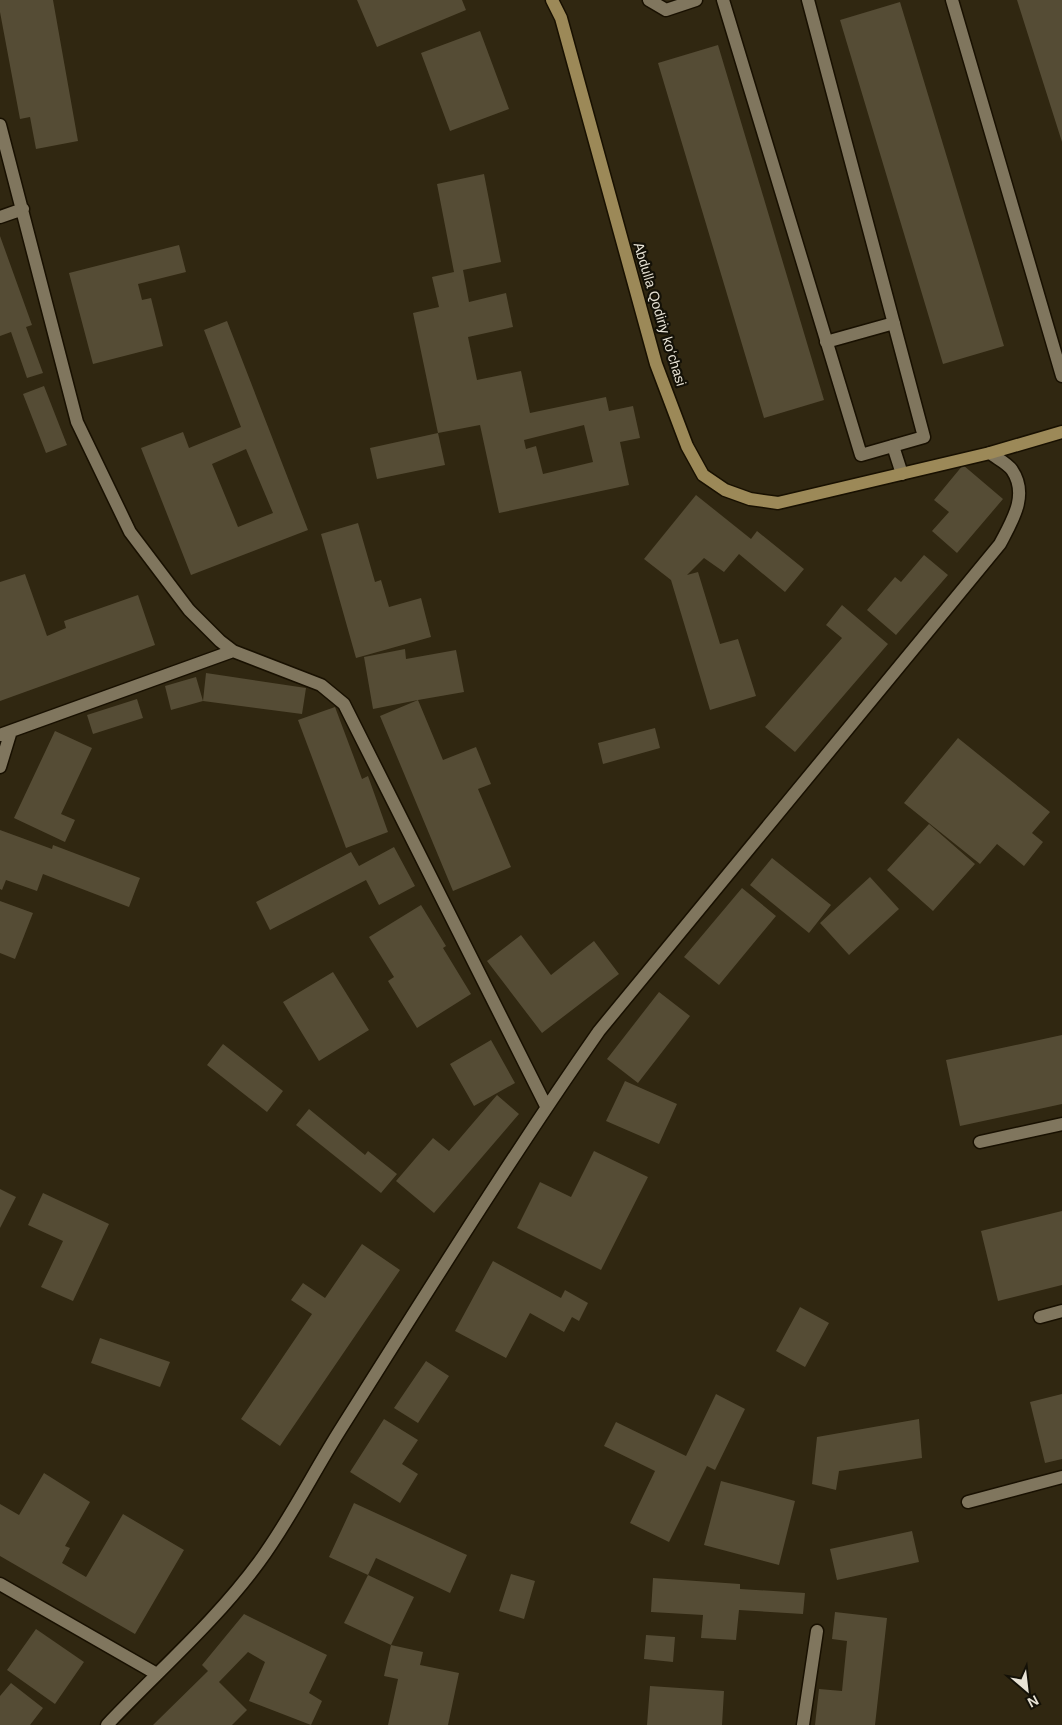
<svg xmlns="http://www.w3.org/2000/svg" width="1062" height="1725" font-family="Helvetica,sans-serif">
<rect width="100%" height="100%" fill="#302711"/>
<!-- building -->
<path fill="#554c35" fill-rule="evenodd" d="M0,0H53L78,141L36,149L30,117L20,119L0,12Z
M357,0H462L466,10L377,47Z
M1017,0H1062V142Z
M900,2L1004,346L943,364L840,20Z
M480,31L509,109L450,131L421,53Z
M718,45L824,400L764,418L658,63Z
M484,174L501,262L463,270L469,302L506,293L513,327L468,337L477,380L521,371L530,413L606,397L609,411L633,406L640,438L620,442L629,485L499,513L480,425L438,433L413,313L439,307L432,277L454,272L437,184ZM584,425L593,462L543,474L536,446L526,449L524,440Z
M0,236L32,325L26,327L43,373L27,378L11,332L0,336Z
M179,245L186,272L138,284L142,300L151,298L163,346L93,364L69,273Z
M227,321L308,530L191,575L141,448L183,432L189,448L241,427L204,330ZM246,449L273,513L238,527L212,464Z
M44,386L67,445L46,453L23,394Z
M438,433L445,465L377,479L370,448Z
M963,465L1003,499L957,553L932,531L949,512L934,500Z
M696,495L751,539L757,531L804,569L785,592L739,554L724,572L704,558L687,575L698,572L720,644L738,639L756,696L710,710L671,580L644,559Z
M358,523L375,582L381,580L389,607L421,598L431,637L356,658L321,534Z
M924,555L948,575L896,635L867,610L895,577L901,582Z
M25,574L47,636L66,628L64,621L138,595L155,645L0,701V582Z
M842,605L888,644L795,752L765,727L842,638L826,625Z
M405,649L406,659L456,650L464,692L418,700L443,760L476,747L491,784L478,789L511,867L453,891L380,716L418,700L373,709L364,657Z
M206,673L306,688L302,714L203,701Z
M196,677L203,701L171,710L165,686Z
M137,699L143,718L93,734L87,715Z
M335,707L362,779L368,776L388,832L346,848L298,720Z
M655,728L660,748L603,764L598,743Z
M55,731L92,748L61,814L75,820L65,842L14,818Z
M958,738L1050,812L1032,833L1043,842L1024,866L997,844L980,864L904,803Z
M929,824L975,864L933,911L887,870Z
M0,830L52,849L53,845L140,878L129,907L43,874L37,891L6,880L2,890L0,889Z
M394,847L415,886L379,905L366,880L270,930L256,902L351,852L359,866Z
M772,858L831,905L809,933L750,885Z
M870,877L899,909L849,955L820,923Z
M742,888L776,916L719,985L684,957Z
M0,901L33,913L15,959L0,953Z
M421,905L446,946L443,948L471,994L417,1028L388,981L394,977L369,937Z
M521,935L551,975L594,941L619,974L542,1033L487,961Z
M333,972L369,1030L319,1061L283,1002Z
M659,992L690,1016L638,1083L607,1059Z
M1062,1035V1104L960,1126L946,1060Z
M491,1040L515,1083L474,1106L450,1064Z
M223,1044L283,1091L267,1112L207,1065Z
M625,1081L677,1104L659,1144L606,1121Z
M497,1095L519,1114L434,1213L396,1181L433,1138L449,1151Z
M309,1109L365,1155L368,1151L397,1174L381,1193L296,1125Z
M594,1151L648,1177L601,1270L517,1228L540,1182L571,1197Z
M0,1189L16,1197L0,1228Z
M43,1193L109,1224L73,1301L41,1287L63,1241L28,1225Z
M1062,1211V1285L998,1301L981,1231Z
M362,1244L400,1270L280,1446L241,1419L312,1314L291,1300L303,1283L325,1298Z
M493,1261L561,1298L565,1290L588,1303L579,1321L572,1317L564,1332L530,1313L506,1358L455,1331Z
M800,1307L829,1323L805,1367L776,1351Z
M100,1338L170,1362L160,1387L91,1363Z
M426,1361L449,1376L418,1423L394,1408Z
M716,1394L745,1409L715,1470L707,1466L669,1542L630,1523L655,1471L604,1446L616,1422L686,1456Z
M1062,1394V1459L1045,1463L1030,1402Z
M384,1419L418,1440L402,1464L418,1474L400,1503L350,1472Z
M919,1419L922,1458L839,1471L836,1490L812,1484L817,1437Z
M44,1473L90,1502L65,1546L70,1548L62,1563L86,1577L123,1514L184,1550L135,1634L0,1556V1504L19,1515Z
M721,1481L795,1501L779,1565L704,1545Z
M354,1503L467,1555L450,1593L376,1558L368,1575L329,1557Z
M912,1531L919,1562L837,1580L830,1549Z
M511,1574L535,1581L524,1619L499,1611Z
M368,1575L414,1597L391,1645L423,1652L420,1665L459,1673L448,1725H388L398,1679L384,1676L391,1645L344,1623Z
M653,1578L740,1584V1589L805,1593L803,1614L739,1610L736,1640L701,1638L703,1615L651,1612Z
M835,1612L887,1618L875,1725H815L819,1689L842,1691L847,1641L832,1639Z
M244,1614L327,1655L309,1693L322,1701L311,1725L249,1701L265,1662L248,1652L219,1682L247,1710L232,1725H153L208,1671L202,1665Z
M36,1629L84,1662L55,1704L7,1670Z
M646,1635L675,1637L673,1662L644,1659Z
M11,1683L43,1708L30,1725H0V1696Z
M650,1686L724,1691L722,1725H647Z"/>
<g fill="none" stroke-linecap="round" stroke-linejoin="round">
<defs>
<path id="lane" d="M723,0L861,455L924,437L808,0
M952,0L1062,376
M826,342L894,323
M980,1142L1062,1124
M1040,1317L1062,1311
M968,1502L1062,1477"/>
<path id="street" d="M649,0L666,10L696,0
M0,125L77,422L130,532L189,610L220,641L233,651L321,685L344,704L546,1106
M0,217L23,209
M893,446L902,474
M0,735L233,651
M0,767L11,731
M0,1584L155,1673
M107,1725C158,1671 215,1622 259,1562C290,1520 314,1471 342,1427C426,1294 509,1160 599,1031L1000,544C1012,521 1029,495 1012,470C1007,463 996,458 990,453
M803,1725L817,1631"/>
<path id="secondary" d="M552,0L561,18L656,364L687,446L703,475L725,490L750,499L778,503L990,453L1062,432"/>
</defs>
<!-- lane casing -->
<use href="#lane" stroke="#181000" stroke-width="15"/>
<!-- street casing -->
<use href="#street" stroke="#181000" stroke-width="15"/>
<!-- secondary casing -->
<use href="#secondary" stroke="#181000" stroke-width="15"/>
<!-- lane -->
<use href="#lane" stroke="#80765e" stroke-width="12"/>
<!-- street -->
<use href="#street" stroke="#80765e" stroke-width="12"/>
<!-- secondary -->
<use href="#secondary" stroke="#9c8958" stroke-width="12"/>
</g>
<g text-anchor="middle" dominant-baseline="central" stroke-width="4.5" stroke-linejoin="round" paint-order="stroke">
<!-- street labels -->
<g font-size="14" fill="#e7e2d5" stroke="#141107">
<text transform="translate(660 314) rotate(73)">Abdulla Qodiriy koʻchasi</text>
</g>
</g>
<!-- north arrow -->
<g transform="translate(1027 1690) rotate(152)" stroke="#141107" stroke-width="4" paint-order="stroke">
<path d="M0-4L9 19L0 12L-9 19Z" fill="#e7e2d5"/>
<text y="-8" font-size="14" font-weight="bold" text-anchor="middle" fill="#e7e2d5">N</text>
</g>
</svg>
